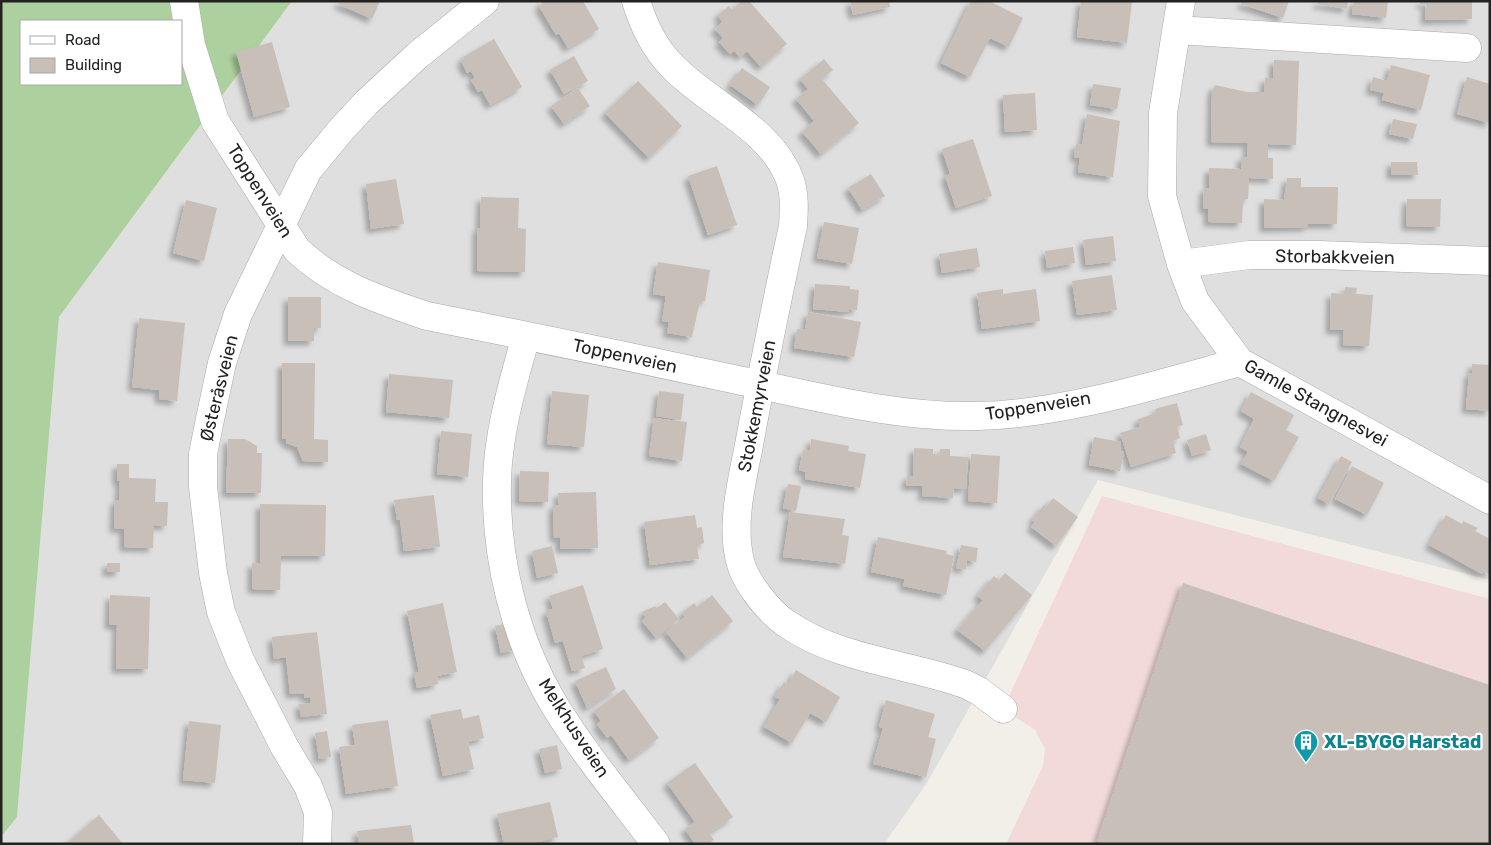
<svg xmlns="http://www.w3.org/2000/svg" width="1491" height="845" font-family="Rubik,sans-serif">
<defs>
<filter id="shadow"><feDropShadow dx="-4.5" dy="4.5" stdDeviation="2.5" flood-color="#0004"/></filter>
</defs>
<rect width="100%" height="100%" fill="#f2efe9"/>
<!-- residential -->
<path fill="#e0dfdf" d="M292,1H1490V580L1098,480L927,783L884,844H1V837L17,817L59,317Z"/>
<!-- commercial -->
<path fill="#f2dad9" d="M1102,496L1490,599V844H1006L1043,766L1045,749L1035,730L1003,709Z"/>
<!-- forest -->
<path fill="#add19e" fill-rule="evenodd" d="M1,1H292L59,317L17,817L1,837ZM21,21H181V84H21Z"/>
<!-- building -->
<path fill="#c7bfb8" filter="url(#shadow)" d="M340,1H380L372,19L338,4Z
M540,1H583L599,29L568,48L559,33L556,35L539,6L542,4Z
M741,1H749L787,44L761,67L747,51L740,57L734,51L730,54L719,42L723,38L715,29L722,22L718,15L729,6L732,10Z
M850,1H889L890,7L853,15Z
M971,1H989L1023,18L1009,47L990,38L970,77L941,63Z
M1081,1H1132L1127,43L1077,37Z
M1242,1H1289L1283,18L1241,4Z
M1318,1H1348L1347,9L1317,4Z
M1354,1H1388L1386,18L1352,14Z
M1420,1H1472V19L1425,20L1426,4H1420Z
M494,39L522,87L490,105L482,90L478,92L471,80L475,78L471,71L467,73L461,61L464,59L463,57Z
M272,42L290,107L254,117L236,52Z
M574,56L588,81L564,94L550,70Z
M824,59L833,70L822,79L859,123L821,154L802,132L814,121L796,99L808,89L800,79Z
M1274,60L1299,61L1296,145L1268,144V158H1273V179L1249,178L1248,199H1243L1242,223L1208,222V209L1203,208L1204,188H1209V168L1241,169V157H1247L1248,143L1211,142L1212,91L1215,85L1247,92H1264L1265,78H1273Z
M1391,65L1430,75L1421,110L1382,100L1384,93L1370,90L1373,77L1387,81Z
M742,68L770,87L758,105L730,85Z
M1467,77L1490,84V123L1457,114Z
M638,81L682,126L649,158L605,113Z
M1093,84L1121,88L1117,109L1090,105Z
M578,88L590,106L564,124L551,106Z
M1035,93L1037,130L1005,132L1003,95Z
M1087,114L1120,121L1113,177L1078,172L1080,158L1074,157L1076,144L1082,145Z
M1393,119L1417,124L1413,139L1389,134Z
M973,139L992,196L956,208L945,176L950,174L942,149Z
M1391,162H1417L1418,175H1391Z
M717,166L737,225L708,235L688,176Z
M871,174L885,196L862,210L848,188Z
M1287,178H1301V187H1338L1337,224H1308V227L1264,228V199L1284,200Z
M396,179L404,224L371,229L366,184Z
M481,197L519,198L518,228L526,229L525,272L477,271V228H480Z
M1407,199H1441L1440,227L1406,226Z
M186,200L217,208L204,261L173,253Z
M824,222L859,228L852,264L817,258Z
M1113,236L1116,261L1086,265L1083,240Z
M1073,247L1075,263L1047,268L1045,251Z
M977,248L980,267L942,273L939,254Z
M658,262L710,270L705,301H700L692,337L667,333L669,322L662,321L666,296L653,294Z
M1112,275L1117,310L1077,315L1072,281Z
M815,284L850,286V289L859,290L857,310L849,309L848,312L813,309Z
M1345,287L1357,288L1356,294L1373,295L1369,346L1343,345L1344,330H1330L1331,293L1345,294Z
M1003,289V294L1036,289L1040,321L982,329L977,293Z
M288,297H321V328H314V341H288Z
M808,312L861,322L854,357L794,348L797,329L805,330Z
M139,318L185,323L177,401L159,399V390L132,387Z
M282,363H315L314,439L328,440V462L303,461L297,447L286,443V439H282Z
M1472,364L1490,365V411L1466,409L1469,373H1472Z
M389,374L453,380L449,418L386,412Z
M552,391L589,395L584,447L547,444Z
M659,391L684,394L681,420L656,416Z
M1251,392L1294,415L1286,430L1299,437L1274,481L1241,464L1248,452L1240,447L1254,419L1241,411Z
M1177,403L1183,425L1177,427L1180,438L1173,441L1176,453L1131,467L1120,433L1140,427L1138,419L1157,413L1155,409Z
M654,418L687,422L682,461L649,456Z
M441,431L472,434L468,477L437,474Z
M1206,434L1211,450L1192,456L1187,440Z
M1094,437L1121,442L1120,451L1124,452L1120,471L1089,465Z
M228,439H245L257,446V453H262L261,493H226Z
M811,439L849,446L848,451L866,454L860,488L805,479L806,472L799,470L803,450L810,451Z
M914,448L933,449V454L940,455V449H950V456L968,457L966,489L954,488L953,498L922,496L923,486H906L907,476H913Z
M971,454L1000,456L997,503L968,501Z
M1341,456L1352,462L1329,504L1318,498Z
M117,464H129V478L156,479L155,502H168L167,526L154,525L153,548L124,547V529L114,528L115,500H119L120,481H117Z
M1352,466L1384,483L1367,515L1335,499Z
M520,471L549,472L548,502L519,501Z
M788,484L801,486L796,511L783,508Z
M596,492L598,548L560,549V537L554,538L553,505H559L558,493Z
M434,495L440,547L404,551L400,520H397L394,500Z
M1053,498L1078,517L1056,546L1031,527L1035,522L1032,520L1044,505L1046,507Z
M260,504L326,505L325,556H281L280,590L252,589V563L260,564Z
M790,512L845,519L842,535L849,536L845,564L783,557Z
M695,515L697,528L702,527L704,543L697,546L699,559L650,565L644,522Z
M1446,515L1462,524L1463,521L1478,528L1475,531L1490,539V575L1483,571L1482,574L1429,545Z
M878,537L947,551L946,554L954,556L946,595L903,586L905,579L871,572Z
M961,545L978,548L976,562L967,560L966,569L956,568Z
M552,546L558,573L537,578L532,551Z
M107,563H120V572H107Z
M1005,573L1032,595L985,651L957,630L983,600L977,596L994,576L999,580Z
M1183,583L1490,685V844H1105L1097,841Z
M583,585L603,649L581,656L585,668L572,671L563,641L555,643L546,611L553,609L549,596Z
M110,595L150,597L148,669H116L117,625H109Z
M712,595L733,621L687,658L666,632L685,617L682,613L694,603L697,607Z
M665,602L679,619L656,638L642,621L646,617L642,612L655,606L657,608Z
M443,603L457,672L437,676L438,684L417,688L414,673L419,672L407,611Z
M510,623L516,650L501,653L495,626Z
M317,632L327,714L301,717L299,704L311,703L310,697L304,698V693L290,694L286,657L274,659L272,637Z
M606,667L616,689L587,708L575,681Z
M796,670L840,697L826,722L810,713L792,743L764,727L780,699L775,697L784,682L788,685Z
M624,689L659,738L629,760L611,735L607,738L597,724L601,721L594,711Z
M886,700L935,714L928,737L936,739L926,777L873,764L883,728L879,727Z
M461,709L463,719L479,715L484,738L468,742L474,769L443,776L430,715Z
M388,720L398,786L346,794L339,747L355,745L352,725Z
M189,721L221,725L215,783L183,780Z
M327,731L331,757L319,759L315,733Z
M557,745L562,769L545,773L539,749Z
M695,763L733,817L709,833L714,840L708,844H695L685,829L695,822L667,783Z
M550,802L558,837L530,844H504L497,814Z
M99,815L123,844H66Z
M411,825L414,844H359L357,831Z"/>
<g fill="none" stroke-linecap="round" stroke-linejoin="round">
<defs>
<path id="street" d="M184,1L191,45L215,121L297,250C334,285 379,300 427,316C529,336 631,357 733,379C815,396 895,418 979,416C1064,414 1158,384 1240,362
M636,1C644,26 654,48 673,67C710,105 771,128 790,180C795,195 794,211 793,226C778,295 764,364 751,434C744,475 730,519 740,561C745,582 769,612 787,624C839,660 906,663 965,684L979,691L1003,709
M1181,1L1163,113L1162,196L1181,264L1195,301L1240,362L1490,500
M1177,30L1467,48
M1181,264L1249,255H1319L1490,261
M526,336C513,383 498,432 497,481C495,558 515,640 555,706C585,755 622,799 656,844
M317,844L318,812L308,786L284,746L240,660L221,612L213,573L203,487V454L209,424L222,363L238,314L308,170L341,130L367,102L418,55L485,1"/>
</defs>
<!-- street casing -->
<use href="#street" stroke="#a9a9a9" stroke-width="29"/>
<!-- street -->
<use href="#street" stroke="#fff" stroke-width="28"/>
</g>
<!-- icons -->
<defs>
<symbol id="building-pin" viewBox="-11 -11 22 30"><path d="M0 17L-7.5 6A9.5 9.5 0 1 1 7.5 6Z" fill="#0f9aa8" stroke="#fff"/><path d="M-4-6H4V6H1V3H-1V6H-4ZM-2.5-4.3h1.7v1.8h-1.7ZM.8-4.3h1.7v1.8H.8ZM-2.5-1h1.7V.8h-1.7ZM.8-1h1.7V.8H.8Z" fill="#fff"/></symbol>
</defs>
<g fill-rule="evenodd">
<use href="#building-pin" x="1292" y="728" width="28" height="38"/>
</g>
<g text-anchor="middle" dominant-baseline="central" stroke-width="4.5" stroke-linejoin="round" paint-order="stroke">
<!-- street labels -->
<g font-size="18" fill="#222" stroke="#fff">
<text transform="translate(260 191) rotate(58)">Toppenveien</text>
<text transform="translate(1335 257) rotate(1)">Storbakkveien</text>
<text transform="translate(625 356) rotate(12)">Toppenveien</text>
<text transform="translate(219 388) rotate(-76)">Østeråsveien</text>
<text transform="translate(1316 403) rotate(29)">Gamle Stangnesvei</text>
<text transform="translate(757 406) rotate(-79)">Stokkemyrveien</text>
<text transform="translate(1038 406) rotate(-9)">Toppenveien</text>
<text transform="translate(574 728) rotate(57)">Melkhusveien</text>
</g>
<!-- culture labels -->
<g font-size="18" font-weight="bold" fill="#0d838f" stroke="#fff" text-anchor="start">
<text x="1324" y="742">XL-BYGG Harstad</text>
</g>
</g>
<!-- border -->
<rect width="1491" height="845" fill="none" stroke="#222222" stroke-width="5"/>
<!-- legend -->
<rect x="20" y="20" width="162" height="65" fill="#ffffff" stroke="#a7a7a7"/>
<rect x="30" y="36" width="25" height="8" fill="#ffffff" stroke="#a7a7a7"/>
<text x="65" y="45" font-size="15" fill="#222222">Road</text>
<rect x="30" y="58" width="25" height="15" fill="#c7bfb8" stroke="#a7a7a7"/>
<text x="65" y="70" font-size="15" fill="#222222">Building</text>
</svg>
